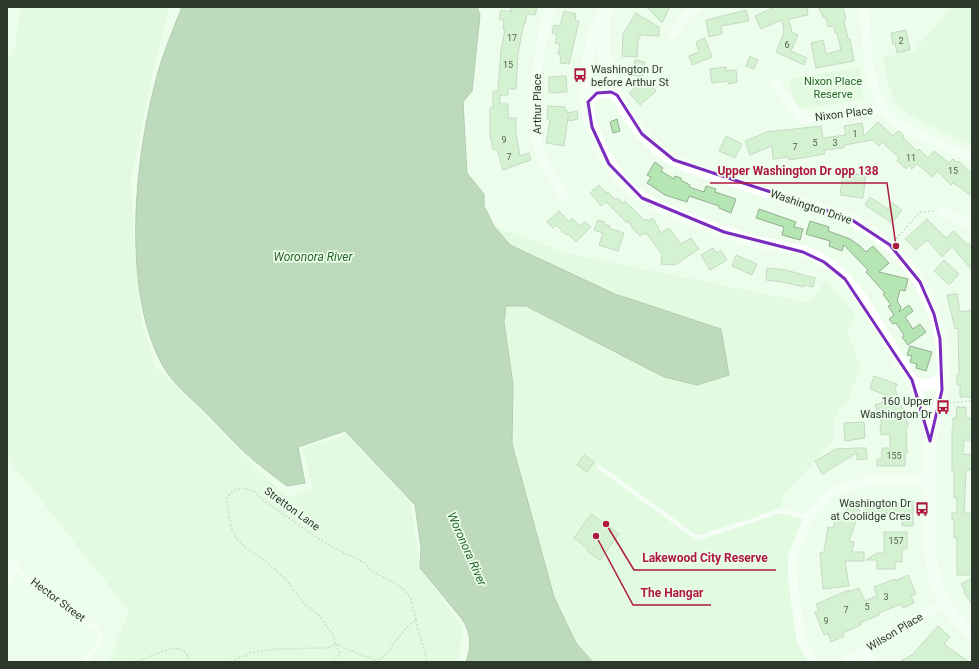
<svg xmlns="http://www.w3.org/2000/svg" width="979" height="669" font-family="Roboto,sans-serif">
<rect width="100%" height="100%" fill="#edfdec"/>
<!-- green -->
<path fill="#d2f5d0" d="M21,7H169L155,63L131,178L134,243L141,318L155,367L193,403L258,470L287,497L313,489L302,448L346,435L411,503L420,568L463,629L458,662H109L129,611L14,466L7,450V62L15,47Z
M952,7H972V145C955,137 906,117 897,103C888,89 886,73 883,57L913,52Z
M859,67L864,99L800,109L793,100L789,79Z
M494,226L569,254L810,303L826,280L855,315L847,332L861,368L851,390L849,402L842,405L833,423V440L815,461L785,492L779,511L808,517L792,558L801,641L814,662H593L576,643L554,597L512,444L513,385L504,322L506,306H526L664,377L729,375L722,329L615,294L510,245Z"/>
<!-- water -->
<path fill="#84b282" stroke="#6a8e69" d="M182,7H477L480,15L472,91L463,102L467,173L484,194V206L494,226L510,245L615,294L721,329L729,375L697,385L664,377L526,306H506L504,322L513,385L512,444L554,597L576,643L593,662H466C472,646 471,633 462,619L420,568L421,548L415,505L345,431L298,447L305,483L287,486C272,475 256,463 242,450C229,437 217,424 204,411C190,397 173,384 163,366C122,294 134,162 155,84C161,58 172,32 182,7Z"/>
<!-- building -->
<path fill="#b5e5b2" stroke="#94ad92" d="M511,7H537L535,15L527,14L525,24L524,23L518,53L516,89H508V95H500V104H508V118H516V133L520,156L529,153L531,160L503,170L497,149L493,150L490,135V108H493V91H498L501,50L505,30H503L504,20L499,19L501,10L512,12L513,11H510Z
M647,7H670L662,23Z
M775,7H807L808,15L789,19L792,32L798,35L791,51L807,58L804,65L776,52L784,33L782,20L761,29L755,16Z
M818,7H843L846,20L844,21L848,39H850L854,61L816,68L811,43L823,40L826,54L841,50L837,33H835L834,26L828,27L826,17L824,18Z
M746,10L749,21L721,26L722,34L709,37L706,20Z
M564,11L576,14L575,20L579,21L569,64L560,63L561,55L558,54L560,45L555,43L557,35L552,33L554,25L560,26Z
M636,13L659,27V36L641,35L638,41L637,57L622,56L623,34Z
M906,30L910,50L897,53L895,43L893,44L891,33Z
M705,38L712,57L692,65L689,56L699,52L696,42Z
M750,56L758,60L754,69L746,66Z
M635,60L645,62L642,77L632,75Z
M726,67V71L736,70L737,82L729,84L728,81L712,83L710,69Z
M566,76L567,92L549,93V77Z
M645,79L656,91L640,105L629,93Z
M548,106L565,107V110H567V113L577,111L578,119L569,121L568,117L564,146L546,143L550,120L547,119Z
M617,119L620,131L613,133L610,122Z
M878,122L893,136L898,131L901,133L904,136L903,137L917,151L919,149L928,158L934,151L949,163L953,159L957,163L958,161L972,174V196L953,183L951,185L937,171L933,177L917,164L912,169L909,165L906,169L897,161L899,158L882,142L879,146L872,140L844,145V148L824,150L825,154L789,160V157L773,159L772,146L750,155L745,141L767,132L821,126L823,138L846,135L844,126L862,123L864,136Z
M726,136L742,144L735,158L719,151Z
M655,162L663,168L661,171L674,179L675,176L681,178V180L690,185L689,187L704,192L706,186L716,189L715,192L736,199L731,213L719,208V206L689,196L687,202L665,195L647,183L651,177L647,175Z
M843,172L866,175L863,198L840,195Z
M599,185L606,193L608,192L615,200L618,198L623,203L625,201L644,220L647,219L648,221L653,218L661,233L669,228L681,244L691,238L699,249L675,265L661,264L662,254L646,233L640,236L633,229L628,220L627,223L606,202L601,206L590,193Z
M870,197L888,209L892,203L902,210L892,223L865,205Z
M759,209L796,222L794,227L803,229L800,240L782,235L784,227L756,218Z
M559,211L569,222L572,218L580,226L585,222L591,227L576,242L568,234L566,235L556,225L553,228L547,222Z
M927,219L946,238L954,231L967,245L968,243L972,247V270L952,247L942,257L927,240L916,250L905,239Z
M598,220L605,222L604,224L610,226L609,228L624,233L618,251L599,245L603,233L594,230Z
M810,221L829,227L828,231L850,239L860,246L866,252L873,246L889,263L879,272L908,279L905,291L900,290L897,301L901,307L899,312L909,305L913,311L905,317L913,329L920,324L926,332L908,345L902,337L904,335L896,323L893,324L889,319L894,315L888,306L891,305L883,294L885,293L866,272L868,270L844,245L842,251L829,246L830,241L806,234Z
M713,248L716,253L721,250L727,260L710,270L701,255Z
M736,255L757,264L752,275L732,266Z
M944,260L959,274L949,285L934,271Z
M767,268L786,270L815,278L813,287L804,285V287L782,282L766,280Z
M954,294H957L960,312L972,310V397H960V385H957V375H959L958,328L955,329L947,295Z
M910,346L932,352L926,371L916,368L917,364L910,362L912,356L907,355Z
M874,376L897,384L895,389L906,418L908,427H906L907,453H905V466H877V459H882V448H890V434L881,435L880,425L882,424L875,405L894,398L870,389Z
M957,407H966V418H972V440H964L963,454L972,455V470H966L964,513H972V575H957V538H954V520H952V513H957V498H954V471H952V430H953V418H956Z
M864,422L865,438L845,441L844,423Z
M857,448H866L867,459L857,460V453L822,474L815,461L836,449Z
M584,455L594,462L587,472L577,465Z
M904,501H913V526H902V513L865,514V503L904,504Z
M848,506L860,510L849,541L854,542L852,552H864V561H845L849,586L823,589L820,553L824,552L828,527L833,528L838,512L846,515Z
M591,514L619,534L600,560L587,551L588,548L574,538Z
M884,532H907V549H902V562H895V569H877V560H866L877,553H884Z
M908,575L916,594L911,596L914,603L903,608L901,604L879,613V615L860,623L861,625L843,633L844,636L831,642L828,633L824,635L815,612L819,611L816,604L849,590V592L859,588L865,601L877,596L874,587L895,579V581Z
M972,578V605L964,592L965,591L961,584Z
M938,626L950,637L944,644L969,662H899L912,655Z"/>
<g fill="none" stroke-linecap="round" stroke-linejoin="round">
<!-- path -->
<path stroke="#a8b7a8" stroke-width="1.5" stroke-dasharray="2 2" stroke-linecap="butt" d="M896,239L920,212L934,211
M949,403L972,401
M416,620C419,635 424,647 427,662
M135,662L173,648L183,650L188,656V662
M231,662L249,653L275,649L324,648L331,647L335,643L334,637L319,615L305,605L288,582L278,572L262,558L246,548L236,538L231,527L226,498L234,490L244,488L253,491L263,500L313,535L334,548L365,563L371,571L395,583L405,591L411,599L416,620L409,625L393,644L388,652L381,659L375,660L349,650L335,643
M332,662L340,654L335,643"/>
<!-- service -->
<path stroke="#fff" stroke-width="4.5" d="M599,467L697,538L742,524L779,511L808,517
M15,566L33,585L55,596L97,630L101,636L98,645L85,662"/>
<!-- minor -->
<path stroke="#fff" stroke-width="9" d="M552,7C538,42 528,116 540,151C545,167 555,182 564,196
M864,7C867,42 866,97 895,122C904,129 917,134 927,138C942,145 957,152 972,158
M672,34L687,15L698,7
M776,83L802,119L883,109
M942,211L972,226
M7,562L15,566L7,582
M865,650L872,662
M814,662L801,641L793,582L792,558L808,517L833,491L872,480H930
M846,662L945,602"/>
<!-- tertiary -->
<path stroke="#fff" stroke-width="12" d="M606,7C604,22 602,38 604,53C609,89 633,131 662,152C670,159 680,163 689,167L849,218C863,226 877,234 889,245C929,280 949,338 942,391C940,408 933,424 931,441C928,460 930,480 930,499C929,552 926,596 972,634
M602,16C586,50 579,96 594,132C617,188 639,201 694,221C715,229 735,237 757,242C780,247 804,249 824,261C854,280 872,315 889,344C900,362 912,378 919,397C924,410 927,424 930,438
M587,105C592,92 605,88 617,95
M912,380C923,388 935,386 943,376"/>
</g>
<!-- marked area -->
<path d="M0 0H979V669H0ZM611,92L617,95L642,134L674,160L849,218L890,245L920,282L934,314L940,339L942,390L930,441L912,380L845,279L824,262L803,252L724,232L642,198L609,164L592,127L588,102L597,93Z" fill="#edfdec" fill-opacity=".55" fill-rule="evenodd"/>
<path fill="none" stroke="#7b2cbf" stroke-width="3" stroke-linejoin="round" d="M611,92L617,95L642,134L674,160L849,218L890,245L920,282L934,314L940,339L942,390L930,441L912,380L845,279L824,262L803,252L724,232L642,198L609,164L592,127L588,102L597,93Z"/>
<!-- icons -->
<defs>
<symbol id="bus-bare" viewBox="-9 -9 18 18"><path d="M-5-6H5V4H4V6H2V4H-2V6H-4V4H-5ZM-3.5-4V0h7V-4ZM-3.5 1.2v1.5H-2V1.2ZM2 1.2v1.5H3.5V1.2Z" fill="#ad193f" stroke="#edfdec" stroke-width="2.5" paint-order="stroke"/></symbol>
</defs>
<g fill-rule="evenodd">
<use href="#bus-bare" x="570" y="65" width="20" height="20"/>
<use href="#bus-bare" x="933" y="397" width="20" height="20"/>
<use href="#bus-bare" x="912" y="499" width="20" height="20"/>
</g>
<g text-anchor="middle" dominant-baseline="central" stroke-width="3.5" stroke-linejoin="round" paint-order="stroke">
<!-- number labels -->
<g font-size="9" fill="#50644f">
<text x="512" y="38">17</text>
<text x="901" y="41">2</text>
<text x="787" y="45">6</text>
<text x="508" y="65">15</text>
<text x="855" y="134">1</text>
<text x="504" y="140">9</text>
<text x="815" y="143">5</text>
<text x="835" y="143">3</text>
<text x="795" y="147">7</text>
<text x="509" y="157">7</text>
<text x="911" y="158">11</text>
<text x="953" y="171">15</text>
<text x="894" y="456">155</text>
<text x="896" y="541">157</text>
<text x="886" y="597">3</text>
<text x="867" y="607">5</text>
<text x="846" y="610">7</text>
<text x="826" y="621">9</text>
</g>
<!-- poi labels -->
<g font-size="11" fill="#2e392e" stroke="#edfdec" text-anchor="end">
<text x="591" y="69" text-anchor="start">Washington Dr<tspan x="591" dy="13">before Arthur St</tspan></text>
<text x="932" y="401">160 Upper<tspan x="932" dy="13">Washington Dr</tspan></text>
<text x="911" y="503">Washington Dr<tspan x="911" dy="13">at Coolidge Cres</tspan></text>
</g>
<!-- park labels -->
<g font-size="11" fill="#266527" stroke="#edfdec">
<text x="833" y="81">Nixon Place<tspan x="833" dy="13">Reserve</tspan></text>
</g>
<!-- street labels -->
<g font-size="11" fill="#2e392e" stroke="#edfdec">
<text transform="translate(537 104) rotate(-90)">Arthur Place</text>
<text transform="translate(844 114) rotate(-7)">Nixon Place</text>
<text transform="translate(811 207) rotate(19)">Washington Drive</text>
<text transform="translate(292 509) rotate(36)">Stretton Lane</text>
<text transform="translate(58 600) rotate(37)">Hector Street</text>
<text transform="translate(895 632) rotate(-31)">Wilson Place</text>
</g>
<!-- water labels -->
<g font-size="12" font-style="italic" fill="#286729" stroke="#edfdec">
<text x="313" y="257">Woronora River</text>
<text transform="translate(467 549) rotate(66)">Woronora River</text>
</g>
</g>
<!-- callouts -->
<path fill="none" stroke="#ad193f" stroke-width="1.5" d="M896 246L887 183H710M606 524L634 570H776M596 536L633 605H711"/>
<g fill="#ad193f" stroke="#edfdec" stroke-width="1.5">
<circle cx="896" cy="246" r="4"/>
<circle cx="606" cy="524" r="4"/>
<circle cx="596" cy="536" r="4"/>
</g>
<g font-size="12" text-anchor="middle" font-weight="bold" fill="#ad193f" stroke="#edfdec" stroke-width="3.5" stroke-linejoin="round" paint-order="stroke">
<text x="798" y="175">Upper Washington Dr opp 138</text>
<text x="705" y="562">Lakewood City Reserve</text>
<text x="672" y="597">The Hangar</text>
</g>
<!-- border -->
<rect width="979" height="669" fill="none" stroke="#2e392e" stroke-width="16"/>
</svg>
